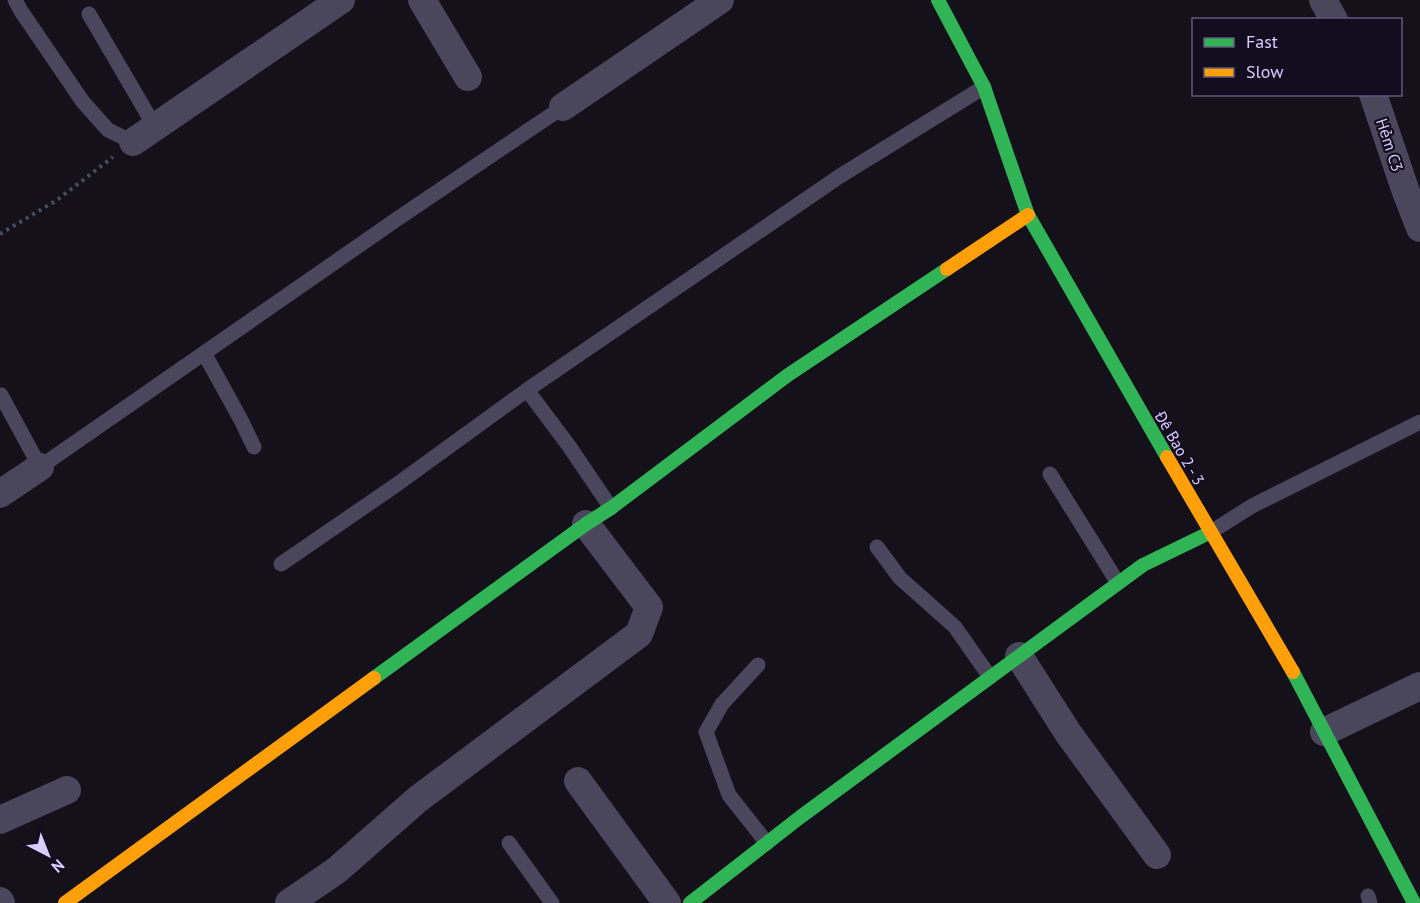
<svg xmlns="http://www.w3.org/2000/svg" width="1420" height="903" font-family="'PT Sans',sans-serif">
<rect width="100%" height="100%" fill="#14111b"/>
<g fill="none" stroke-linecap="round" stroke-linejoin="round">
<!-- path -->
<path stroke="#454e5c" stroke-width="4" stroke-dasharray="3 4.5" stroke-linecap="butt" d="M0,234L57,200L113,157"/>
<!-- lane -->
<path stroke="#4a465c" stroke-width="15" d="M15,0L21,11L83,102L108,130L133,142
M89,14L155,127
M204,353L241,420L254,447
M527,390L569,446L611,508
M1,395L40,467L400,217L563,107
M1050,474L1118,583
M1211,532L1252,506L1420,422
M877,547L900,578L955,627L990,677
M281,564L396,485L527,390L840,176L984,87
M758,665L722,704L706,732L729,795L767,843
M509,843L552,903
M1368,896L1370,903"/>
<!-- street -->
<path stroke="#4a465c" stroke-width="28" d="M422,0L468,77
M1323,0L1334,20
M1373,94L1406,192L1420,228
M563,107L720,0
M133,142L341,0
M0,494L40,467
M1019,656L1068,733L1157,855
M1324,732L1420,686
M578,781L667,903
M0,820L67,790
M0,901L1,903
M289,903L337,870L418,799L639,634L649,607L586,524"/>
<!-- fast -->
<path stroke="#30b455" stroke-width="14" d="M938,0L984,87L1028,215L1167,457
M1293,672L1414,903
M374,678L586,524L611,508L788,375L947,269
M690,903L799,818L1143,565L1211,532"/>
<!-- slow -->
<path stroke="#ff9f0a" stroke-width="14" d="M947,269L1028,215
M1167,457L1293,672
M65,903L374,678"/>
</g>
<g text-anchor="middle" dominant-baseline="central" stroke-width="4.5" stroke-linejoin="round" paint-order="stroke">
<!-- street labels -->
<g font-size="16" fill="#d9cdfe" stroke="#130d1f">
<text transform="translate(1390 145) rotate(72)">Hẻm C3</text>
<text transform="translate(1180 448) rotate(60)">Đê Bao 2 - 3</text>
</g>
</g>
<!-- legend -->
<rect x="1192" y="18" width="210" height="78" fill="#130d1f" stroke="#625a78" stroke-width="1.5"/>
<rect x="1204" y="38" width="30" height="9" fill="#30b455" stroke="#625a78" stroke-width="1.5"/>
<text x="1246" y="48" font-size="18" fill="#d9cdfe">Fast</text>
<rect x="1204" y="68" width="30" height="9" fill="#ff9f0a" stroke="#625a78" stroke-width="1.5"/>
<text x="1246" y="78" font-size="18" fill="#d9cdfe">Slow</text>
<!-- north arrow -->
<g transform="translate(48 855) rotate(138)" stroke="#130d1f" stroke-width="4.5" paint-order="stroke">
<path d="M0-4.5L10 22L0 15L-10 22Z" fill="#d9cdfe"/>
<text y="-9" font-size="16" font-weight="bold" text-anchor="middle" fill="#d9cdfe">N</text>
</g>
</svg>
